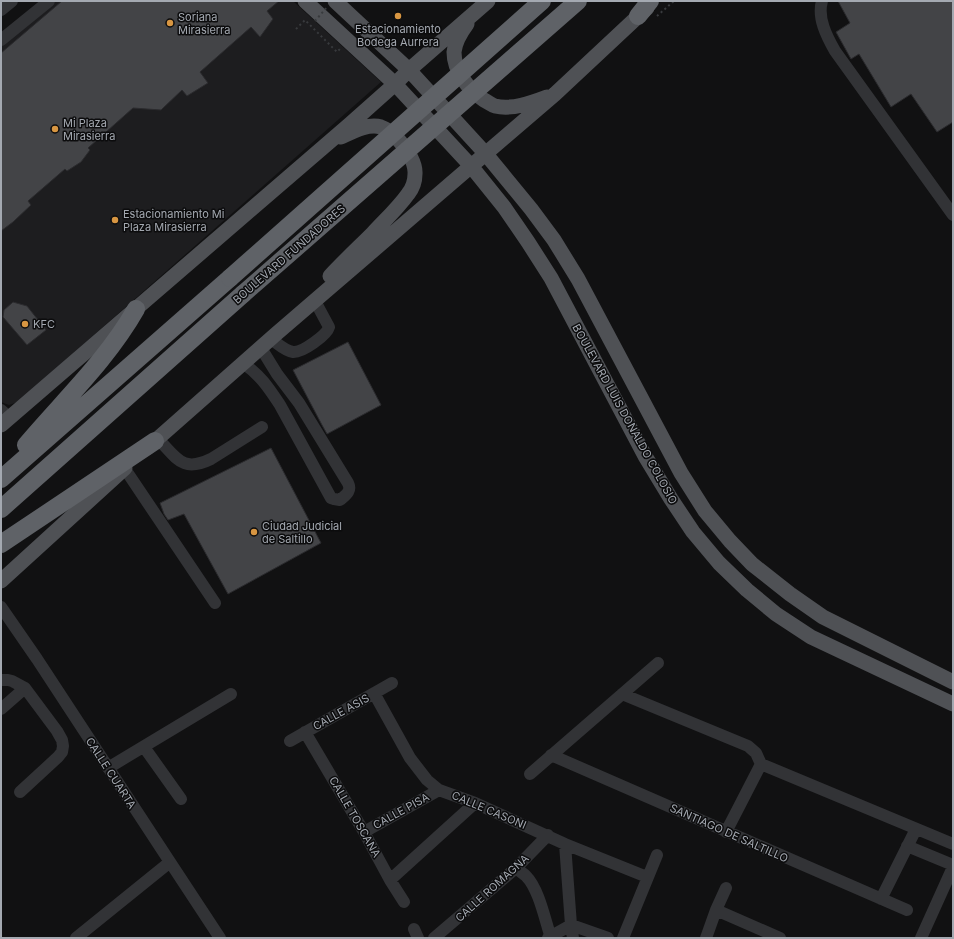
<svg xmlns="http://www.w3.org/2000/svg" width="954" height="939" font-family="Inter,sans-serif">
<rect width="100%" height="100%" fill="#111112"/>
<!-- built -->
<path fill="#1d1d1f" d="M54,1H293L381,82L18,402L9,405L1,402V45Z"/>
<!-- building -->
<path fill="#434447" stroke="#2b2b2e" d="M62,1H279L267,11L273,19L260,37L251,27L200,72L208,83L187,96L182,90L161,110L133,108L88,148L90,150L81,162L67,171L65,169L28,201L31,205L13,222L1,231V53Z
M838,1H953V122L937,132L911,94L891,107L859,54L851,59L836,32L850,23Z
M13,302L27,306L46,330L27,345L3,317L4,310Z
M348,342L381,405L327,434L322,425L293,370Z
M271,448L321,543L228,594L184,514L168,520L164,514L160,503Z"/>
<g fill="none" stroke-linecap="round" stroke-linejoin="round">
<!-- path -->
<path stroke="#383a3d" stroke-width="2" stroke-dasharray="2 3" stroke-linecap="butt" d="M657,16L674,1
M296,29L305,20L337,52L340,49"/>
<!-- minor -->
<path stroke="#323336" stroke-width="12" d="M822,1C817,18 827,37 835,51L953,215
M1,10L12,1
M1,40L49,1
M271,339C277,343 285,351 293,352C302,353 327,335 329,327L315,301
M243,363C261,376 268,387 280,405L331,498L334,499L340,500C346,495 352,491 348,483L299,403L277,374L261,348
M1,410L9,417
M158,439C177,458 182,473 211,459L262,427
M125,469L215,603
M1,607L37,659L170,862L220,938
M1,680H8L12,681L25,688L57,731L62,740L63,746L62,752L58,757L20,792
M374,693L410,758L427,780L439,790L475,803L565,844L647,877
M622,694L748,746L756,753L761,764L953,844
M1,709L25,688
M305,732L364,832L390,880L404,902
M290,741L392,683
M144,747L181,799
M551,755L907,910
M108,768L231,694
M530,774L658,663
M364,832L439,790
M726,832L761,764
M565,844L571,925L573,938
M907,846L953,865
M516,868C519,871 523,873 526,876C539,889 545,920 551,938
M390,880L475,803
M881,899L916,829
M716,910L780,938
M414,929L418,938
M76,938L170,862
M434,938L516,868L548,835
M548,938L571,925L608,938
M623,938L657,855
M706,938L716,910L726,888
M921,938L953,867"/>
<!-- major -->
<path stroke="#4f5155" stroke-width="15" d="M305,1L395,84L471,166L504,207L528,242L551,278L645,456L671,499L693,532L719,563L747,590L776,614L811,637L953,704
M335,1L409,70L485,153L531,209L554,240L578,279L681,473L705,511L730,541L752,564L790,594L823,617L953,682
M467,24C461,32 455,43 454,52C454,72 469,90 484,100C488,102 492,105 495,106C512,110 531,103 547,97
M330,276C344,261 359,247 373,233C385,220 398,208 408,194C412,189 415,181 415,174C416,161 405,147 396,137C392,133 387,129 381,127C368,123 352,132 341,137
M1,425L349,125L395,84L409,70L488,1
M147,448L276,334L555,94L647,8
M1,581L125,468"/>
<!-- highway -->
<path stroke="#5f6267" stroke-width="18" d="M638,16L650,1
M26,445C64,400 107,360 136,309
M1,479L230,278
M1,509L243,294
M1,544L155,441"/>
<!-- path-bridge -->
<path stroke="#383a3d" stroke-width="2" stroke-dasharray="2 3" stroke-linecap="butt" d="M315,21L328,6"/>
<!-- highway-bridge -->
<path stroke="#5f6267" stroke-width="18" d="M230,278L542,1
M243,294L578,1"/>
</g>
<!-- markers -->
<g fill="#d89642" stroke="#0c0c0d" stroke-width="1.5">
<circle cx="398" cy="16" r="4"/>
<circle cx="170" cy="23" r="4"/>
<circle cx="55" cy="129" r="4"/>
<circle cx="115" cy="220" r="4"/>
<circle cx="25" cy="324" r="4"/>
<circle cx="254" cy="532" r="4"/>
</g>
<g text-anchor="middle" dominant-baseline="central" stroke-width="3" stroke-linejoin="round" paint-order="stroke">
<!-- poi labels -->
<g font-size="11" fill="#a4a9b1" stroke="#0c0c0d" text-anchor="start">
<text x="178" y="17">Soriana<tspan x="178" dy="13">Mirasierra</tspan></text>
<text x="398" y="29" text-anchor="middle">Estacionamiento<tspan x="398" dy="13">Bodega Aurrera</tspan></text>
<text x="63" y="123">Mi Plaza<tspan x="63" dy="13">Mirasierra</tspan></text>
<text x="123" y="214">Estacionamiento Mi<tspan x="123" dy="13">Plaza Mirasierra</tspan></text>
<text x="33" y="324">KFC</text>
<text x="262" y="526">Ciudad Judicial<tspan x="262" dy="13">de Saltillo</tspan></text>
</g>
<!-- street labels -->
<g font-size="11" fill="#a4a9b1" stroke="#0c0c0d">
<text transform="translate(289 254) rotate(-41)">BOULEVARD FUNDADORES</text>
<text transform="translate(625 414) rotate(61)">BOULEVARD LUIS DONALDO COLOSIO</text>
<text transform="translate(341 712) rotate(-29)">CALLE ASIS</text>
<text transform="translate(111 773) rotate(57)">CALLE CUARTA</text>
<text transform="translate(489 810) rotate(23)">CALLE CASONI</text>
<text transform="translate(401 811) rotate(-29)">CALLE PISA</text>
<text transform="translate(355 817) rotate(60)">CALLE TOSCANA</text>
<text transform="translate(729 833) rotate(24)">SANTIAGO DE SALTILLO</text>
<text transform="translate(492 888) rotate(-42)">CALLE ROMAGNA</text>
</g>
</g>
<!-- border -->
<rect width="954" height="939" fill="none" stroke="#a4a9b1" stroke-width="4"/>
</svg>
